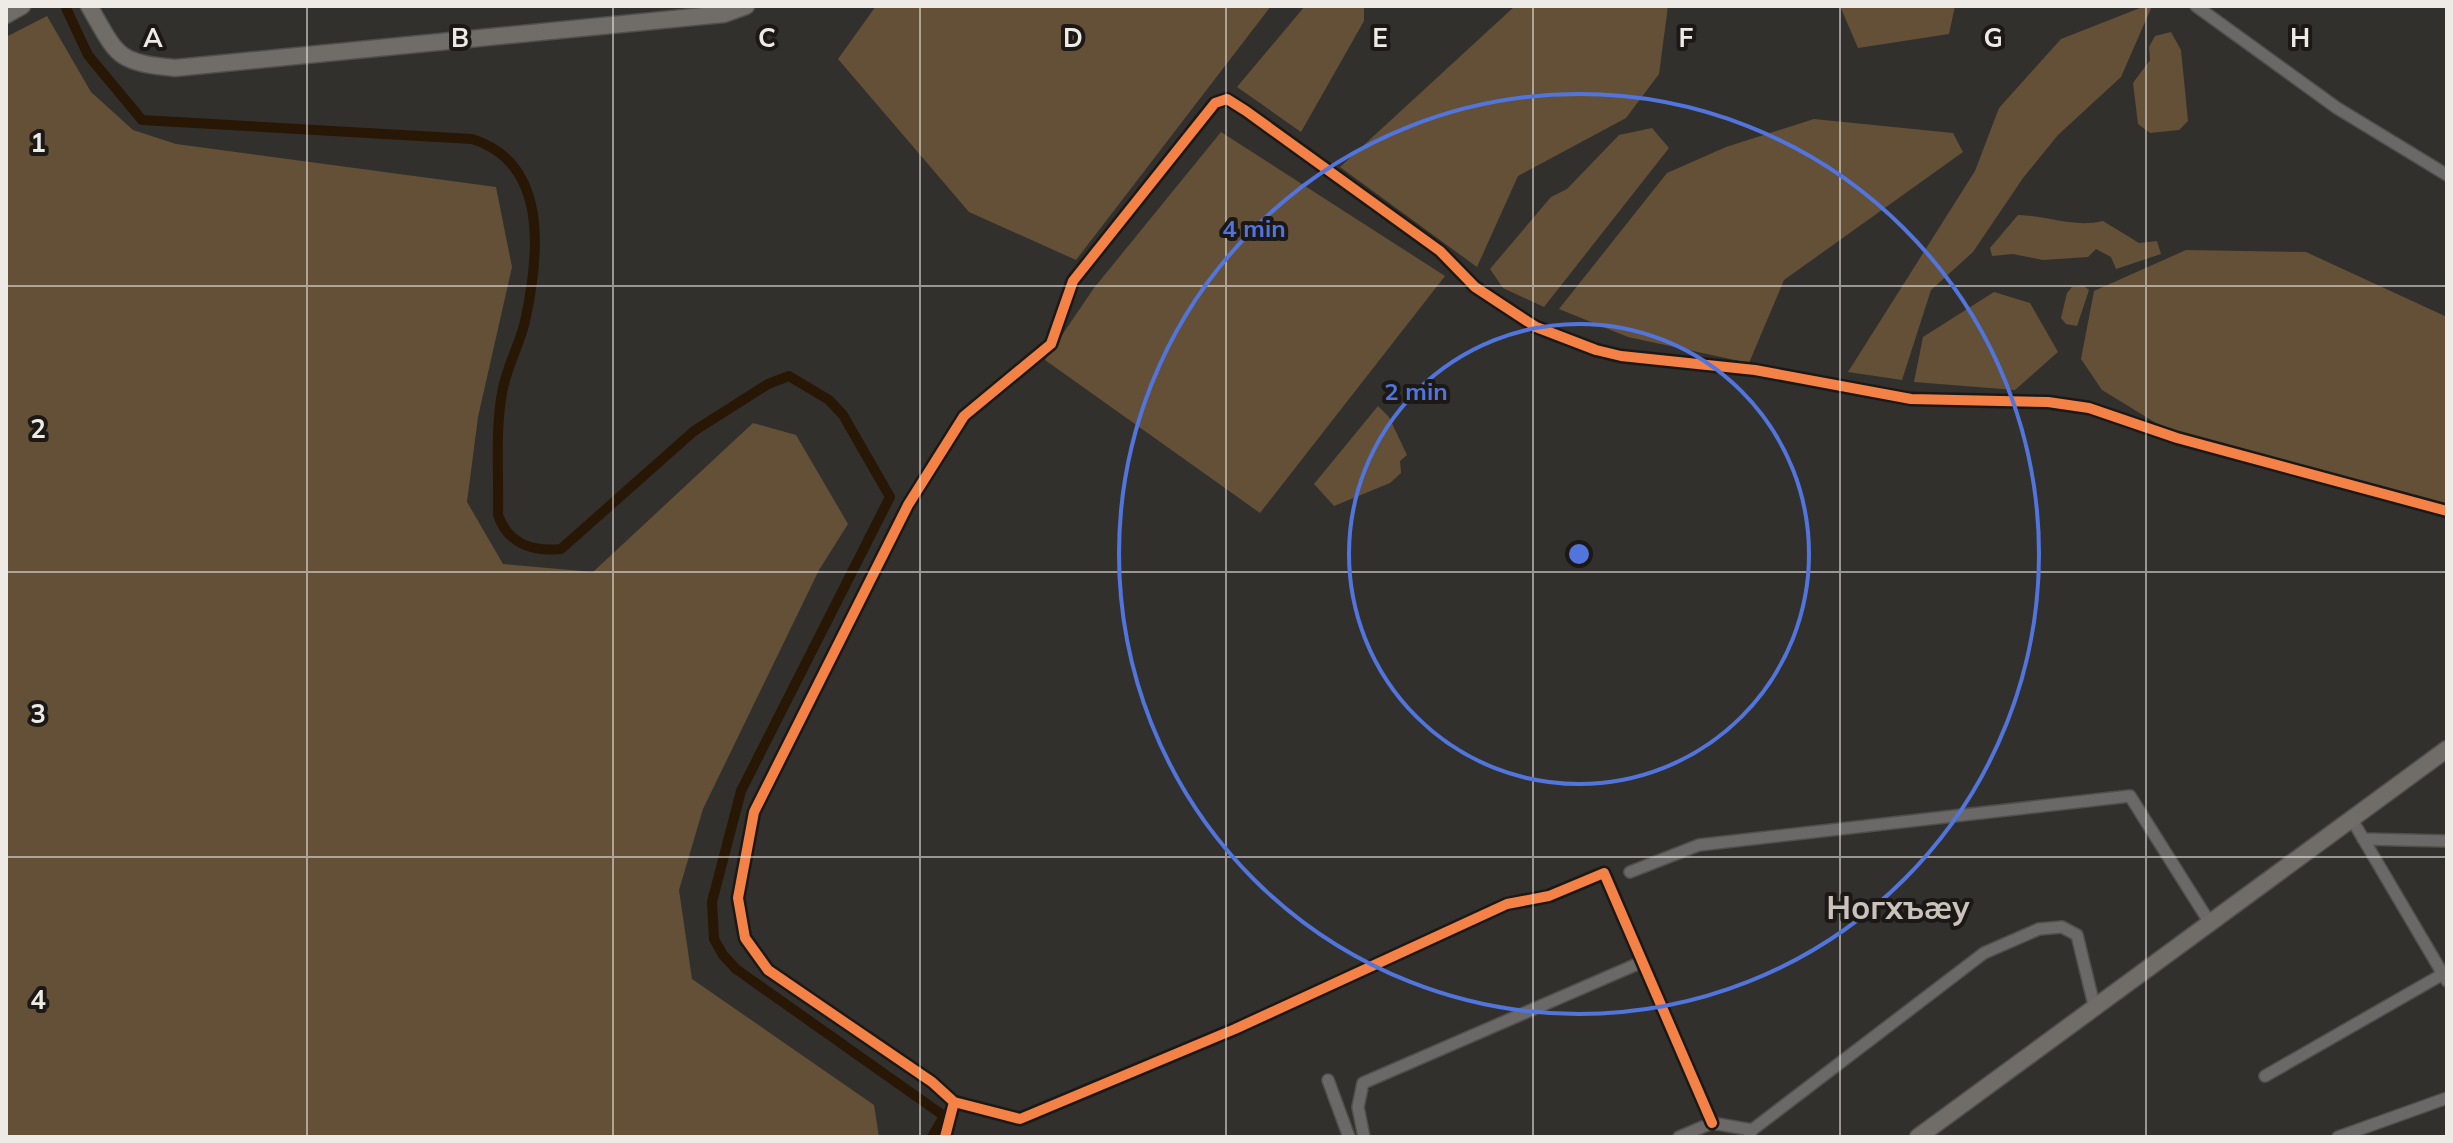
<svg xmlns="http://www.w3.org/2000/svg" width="2453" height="1143" font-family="Mulish,sans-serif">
<rect width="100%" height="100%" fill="#32302d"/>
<!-- green -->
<path fill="#635037" d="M876,6H1271L1076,260L969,212L838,59Z
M1305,6H1364V21L1301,132L1237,87Z
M1515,6H1668L1659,74L1626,118L1518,176L1477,267L1340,167Z
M1840,6H1955L1949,34L1858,48Z
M2145,6H2152L2121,77L2058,135L2023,178L1973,252L1931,290L1902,380L1848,372L1975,171L1999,108L2061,39Z
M47,16L91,92L133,130L176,144L496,187L512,267L478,417L467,502L503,564L593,572L753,423L796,435L848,524L819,570L703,809L679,890L692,979L874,1105L879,1137H6V37Z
M2171,32L2181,50L2188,121L2179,130L2150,133L2138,124L2133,83L2150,60L2149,47L2155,36Z
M1814,119L1953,133L1963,152L1784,280L1749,363L1628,337L1559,309L1667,173L1726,147Z
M1652,128L1669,148L1544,307L1503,288L1490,269L1551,197L1567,189L1619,135Z
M1221,132L1445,276L1260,513L1045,360L1094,288Z
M2018,215C2050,216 2073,228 2103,221L2139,243L2157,241L2161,254L2116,269L2111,257L2096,249L2088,257L2043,260L2013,254L1992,256L1990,248Z
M2186,250L2306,252L2447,317V508L2169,431L2102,390L2081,359L2094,291Z
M2084,286L2089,290L2077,326L2066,324L2061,318L2067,293L2072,287Z
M1994,292L2030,303L2058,352L2015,390L1914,382L1923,337Z
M1378,406L1389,417L1407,455L1400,461L1401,473L1390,483L1334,506L1314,484Z"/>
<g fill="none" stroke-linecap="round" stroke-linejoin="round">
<!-- canal -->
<path stroke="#281704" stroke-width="10" d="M66,8L88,55L142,120L472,139C549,163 539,254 526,317C521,343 506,367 502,393C495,432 499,475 498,515C508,544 533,552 561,549L694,431L768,384L789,376L829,400L843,415L890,497L741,791L712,902L714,939L723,955L736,969L944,1116L932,1137"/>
<defs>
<path id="street" d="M2196,6L2337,108L2447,175
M2351,818L2447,981
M2363,839L2447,841
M1630,872L1699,845L2130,796L2210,923
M2265,1076L2443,974
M1328,1080L1349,1137
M954,1102L1020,1119L1235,1029L1507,904L1549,896L1604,873L1712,1123
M945,1137L954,1102L932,1082L768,970L745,938L738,898L754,812L908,505L964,416L1051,344L1073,281L1215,103L1227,99L1246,111L1440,251L1475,287L1536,327L1596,350L1621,356L1755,370L1911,399L2048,402L2089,408L2177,438L2447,511
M1364,1137L1358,1107L1363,1083L1642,962
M1679,1137L1712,1123L1752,1130
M1749,1137L1752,1130L1984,953L2039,929L2062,927L2077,935L2094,1005
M2338,1137L2447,1098"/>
<path id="secondary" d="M89,6C118,56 115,62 175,68L724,14L746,6
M6,15L22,6
M1918,1137L2447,749"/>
</defs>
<!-- street casing -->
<use href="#street" stroke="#504f4c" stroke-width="14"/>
<!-- secondary casing -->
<use href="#secondary" stroke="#504f4c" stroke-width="19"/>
<!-- street -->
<use href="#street" stroke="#6b6967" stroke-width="11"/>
<!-- secondary -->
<use href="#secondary" stroke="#706c68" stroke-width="16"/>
<defs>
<path id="cycleway" d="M954,1102L1020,1119L1235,1029L1507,904L1549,896L1604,873L1712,1123
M945,1137L954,1102L932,1082L768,970L745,938L738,898L754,812L908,505L964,416L1051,344L1073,281L1215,103L1227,99L1246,111L1440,251L1475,287L1536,327L1596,350L1621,356L1755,370L1911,399L2048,402L2089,408L2177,438L2447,511"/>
</defs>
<!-- cycleway casing -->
<use href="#cycleway" stroke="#1b1816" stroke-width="15"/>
<!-- cycleway -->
<use href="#cycleway" stroke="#f48246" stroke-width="10"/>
</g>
<!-- grid -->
<path fill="none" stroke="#eeebe7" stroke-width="2" stroke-opacity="0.55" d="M307,6V1137M613,6V1137M920,6V1137M1226,6V1137M1533,6V1137M1840,6V1137M2146,6V1137M6,286H2447M6,572H2447M6,857H2447"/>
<!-- distance rings -->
<g fill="none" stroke="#5175dc" stroke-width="4">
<circle cx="1579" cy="554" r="230"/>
<circle cx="1579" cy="554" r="460"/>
</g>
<g text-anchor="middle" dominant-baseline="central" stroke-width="8" stroke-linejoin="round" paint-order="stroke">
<!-- quarter labels -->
<g font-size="32" font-weight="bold" fill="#cac3bb" stroke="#1b1816">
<text x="1898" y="907">Ногхъæу</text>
</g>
</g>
<g font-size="26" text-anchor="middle" font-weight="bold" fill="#eeebe7" stroke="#1b1816" stroke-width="8" stroke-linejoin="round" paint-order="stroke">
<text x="153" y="47">A</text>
<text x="460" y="47">B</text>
<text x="767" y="47">C</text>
<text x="1073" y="47">D</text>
<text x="1380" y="47">E</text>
<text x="1686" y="47">F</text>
<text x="1993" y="47">G</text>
<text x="2300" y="47">H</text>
<text x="38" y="152">1</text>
<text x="38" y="438">2</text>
<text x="38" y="723">3</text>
<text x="38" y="1009">4</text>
</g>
<circle cx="1579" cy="554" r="12" fill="#5175dc" stroke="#1b1816" stroke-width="4"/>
<g font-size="24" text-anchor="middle" font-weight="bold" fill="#5175dc" stroke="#1b1816" stroke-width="8" stroke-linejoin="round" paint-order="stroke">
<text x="1254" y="237">4 min</text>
<text x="1416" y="400">2 min</text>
</g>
<!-- border -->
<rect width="2453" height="1143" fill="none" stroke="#eeebe7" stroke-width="16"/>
</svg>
